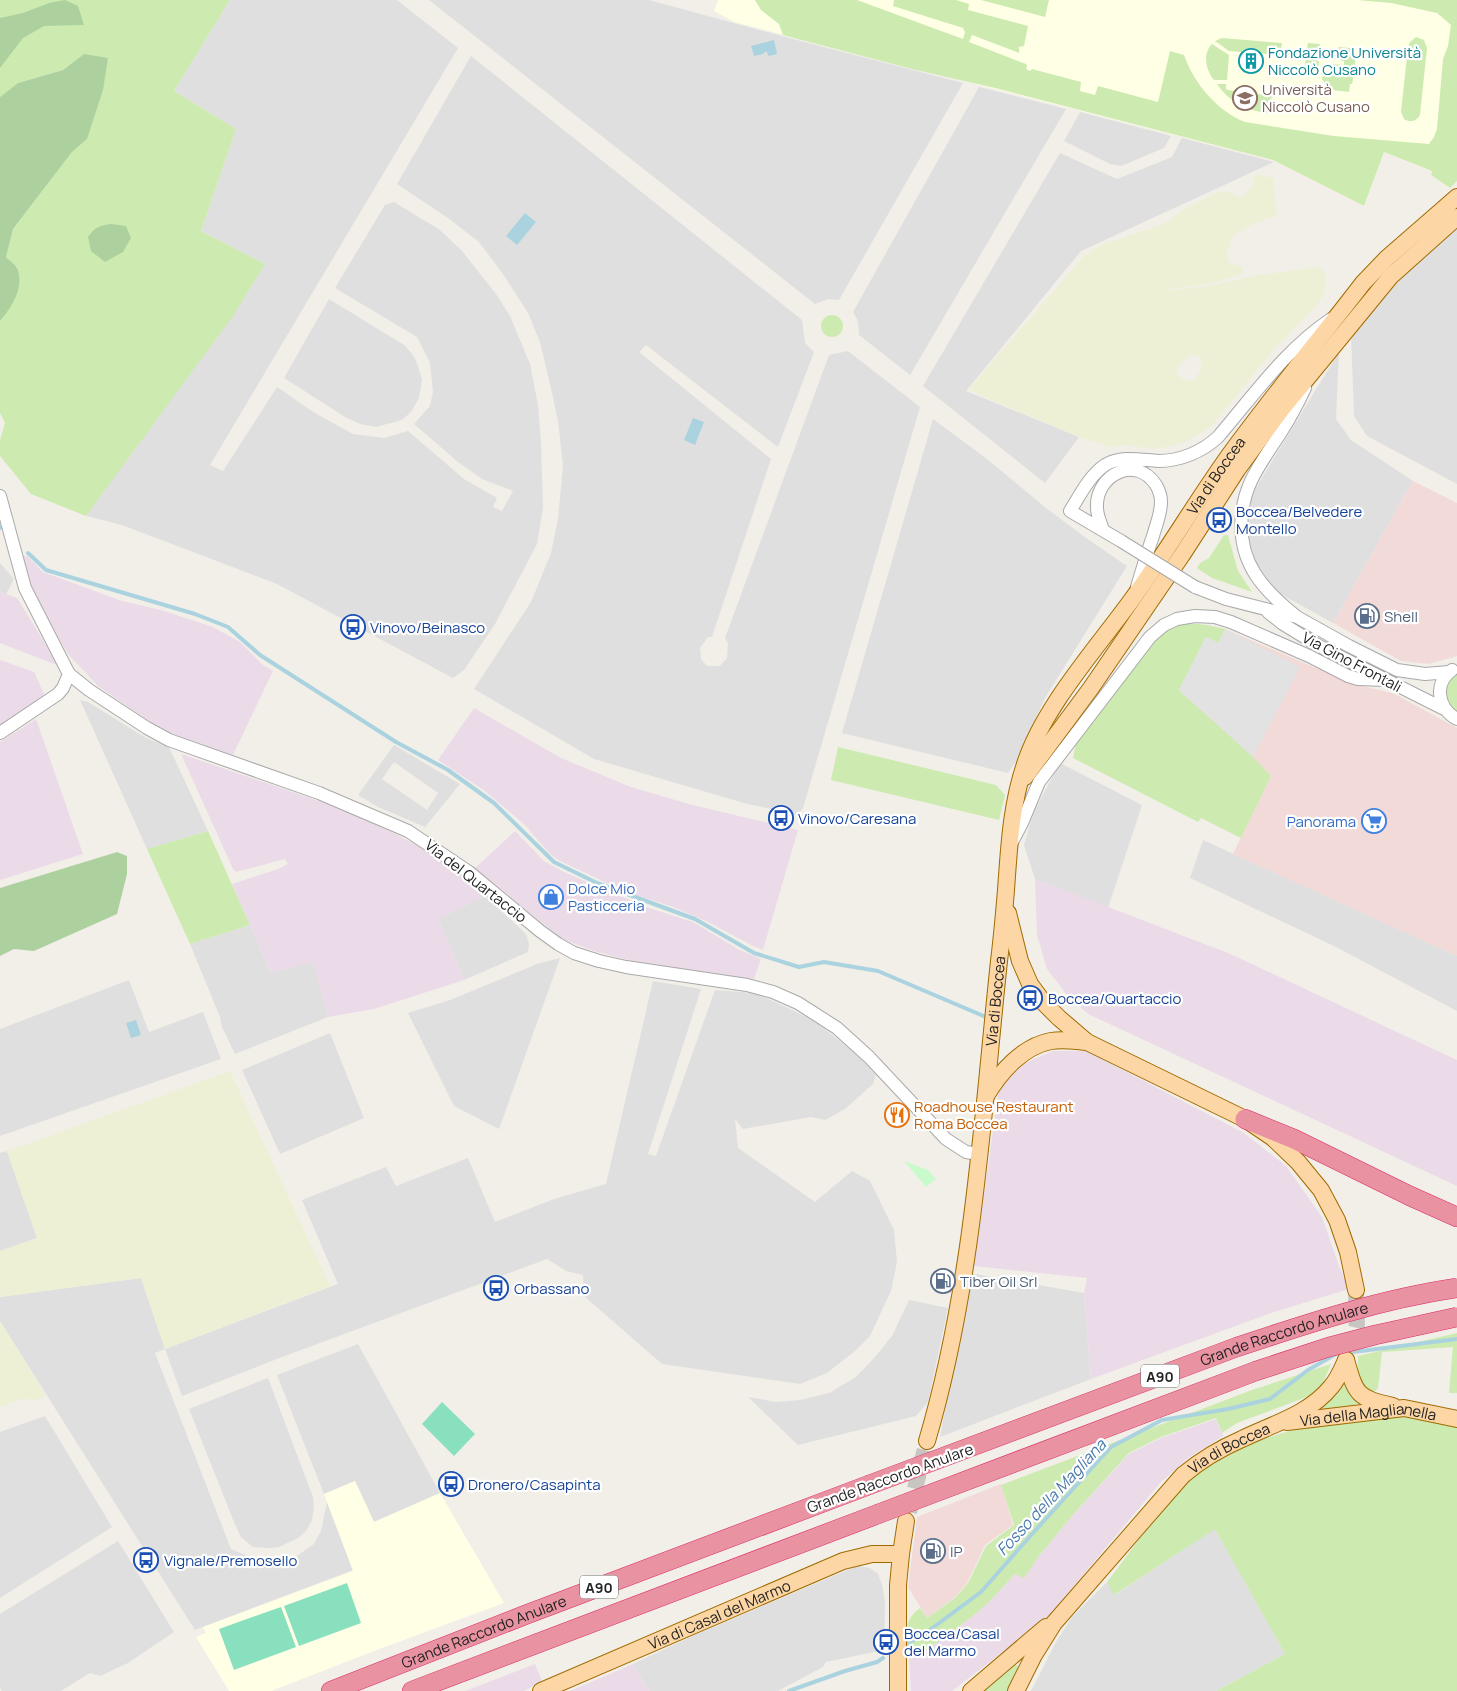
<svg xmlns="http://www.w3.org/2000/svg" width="1457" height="1691" font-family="Manrope,sans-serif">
<rect width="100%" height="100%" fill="#f2efe9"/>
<!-- residential -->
<path fill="#e0dfdf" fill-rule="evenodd" d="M230,0H397L458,48L210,465L223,471L277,387L315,413L353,434L384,438L408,431L464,479L497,498L493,507L502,511L513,491L482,479L458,462L414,424L430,406L433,392L430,363L417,337L335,288L385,205L394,202L440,230L462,251L496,294L510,316L530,364L538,405L541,443L543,508L537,544L495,624L464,670L453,678L277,584L122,525L86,516L265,264L201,231L236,129L174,91Z
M429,0H649L793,39L963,83L839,300L829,299L815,304Z
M471,56L802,320L805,343L814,352L778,447L646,345L639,352L771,459L712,637H708L700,648L701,659L707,666H720L727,658L728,643L725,638L829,355L848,351L920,407L803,808L797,815L744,803L594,759L474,689L531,602L551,553L558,519L563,466L558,421L551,388L540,342L528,313L505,277L479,242L448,218L397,184Z
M979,87L1066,109L910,375L859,335L858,321L853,312Z
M1080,112L1171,136L1164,148L1121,166L1110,164L1064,141Z
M1182,138L1274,162L1081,251L966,391L1079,437L1045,483L923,386L1060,153L1117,179L1172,157Z
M1457,228V484L1367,436L1354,416L1351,334L1417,261Z
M329,299L404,345L413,355L417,363L422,380L419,398L411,412L402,420L376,427L360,424L345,417L284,378Z
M1339,352L1336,419L1351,440L1413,481L1333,623L1277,592L1257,565L1251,548L1247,528L1252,494Z
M933,419L987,459L1046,508L1086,538L1127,566L1045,698L1016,761L1008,773L842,733Z
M0,563L14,579L6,595L0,591Z
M80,700L88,702L146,738L169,747L208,831L147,849Z
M394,745L460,784L425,827L378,807L358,795ZM394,762L438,793L427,810L382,779Z
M1060,763L1142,805L1108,908L1035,879L1024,845L1034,811Z
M1203,840L1457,956V1011L1336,947L1190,878Z
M485,896L526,934L529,944L528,952L464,980L438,919Z
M250,925L271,973L313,961L328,1017L235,1054L222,1027L220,1017L190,944Z
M560,958L499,1129L454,1106L408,1013L450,1000L537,964Z
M129,980L149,1032L203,1012L221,1059L0,1136V1029Z
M653,981L701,989L648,1154L656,1156L715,990L756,993L813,1020L854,1052L876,1075L873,1084L845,1109L825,1120L811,1117L743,1129L735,1119L738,1148L815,1202L852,1171L870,1181L894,1230L897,1262L891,1291L870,1336L855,1351L827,1373L800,1384L662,1364L584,1296L583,1275L566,1271L547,1259L282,1357L182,1396L165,1349L155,1353L231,1549L260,1561L278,1563L294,1558L314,1544L321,1531L327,1502L353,1570L195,1630L0,1321V1297L141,1278L165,1349L338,1284L302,1200L386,1167L396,1186L468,1158L495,1222L554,1199L606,1184Z
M330,1033L364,1118L280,1154L242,1070Z
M7,1151L37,1238L0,1251V1153Z
M970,1273L1084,1293L1091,1379L940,1437Z
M909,1300L948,1308L928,1402L916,1416L798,1445L748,1397L776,1402L800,1400L829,1393L856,1377L874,1358L892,1336Z
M358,1344L440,1493L374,1522L355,1481L324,1494L277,1375Z
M268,1378L313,1497L314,1508L312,1520L306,1531L298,1538L279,1547L268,1548L253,1547L241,1537L234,1522L189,1409Z
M45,1416L112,1527L0,1598V1432Z
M1215,1528L1285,1654L1216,1691H1031L1056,1642L1072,1617L1107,1582L1115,1595Z
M118,1541L174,1632L128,1663L100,1676L90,1673L61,1691H2L0,1688V1614Z
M857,1566L870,1568L878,1574L882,1585L885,1601L884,1650L826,1662L823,1667L778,1691H649L633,1664L699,1633Z"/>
<!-- commercial -->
<path fill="#f2dad9" d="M1413,481L1457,503V656L1429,664L1401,661L1333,623Z
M1225,629L1351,683L1395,694L1457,728V956L1233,854L1271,776L1179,690L1206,637L1218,643Z
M1001,1484L1013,1525L985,1545L967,1583L956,1596L927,1618L908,1587L917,1517Z"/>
<!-- industrial -->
<path fill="#ebdbe8" d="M21,556H27L43,572L122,601L161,610L213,627L240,642L263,665L273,671L232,757L186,741L149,721L98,686L69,655L49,623L34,594Z
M0,592L17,598L59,666L0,643Z
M0,660L34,672L46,698L0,728Z
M474,708L561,758L631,787L689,804L798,830L763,950L751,945L708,922L673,907L626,892L560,861L550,854L524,824L485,791L438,760Z
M36,719L83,854L0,880V742Z
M181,754L322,802L370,820L431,853L462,876L485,896L438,919L464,980L374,1009L328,1017L313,962L271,973L232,884L278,869L288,864L285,859L236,872L233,869Z
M515,831L544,861L564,872L646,907L693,922L738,949L761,959L754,979L651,966L594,951L562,939L475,868Z
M1035,879L1228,953L1457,1060V1186L1088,1014L1068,996L1047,969L1037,935Z
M1053,1051H1086L1244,1133L1286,1166L1322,1217L1339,1266L1349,1289L1271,1313L1091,1379L1084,1293L1087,1278L974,1266L999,1087L1027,1062Z
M1216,1419L1223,1436L1188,1458L1160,1483L1047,1618L952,1691H911L909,1658L918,1652L921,1654L973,1616L988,1603L1015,1574L1024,1577L1039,1556L1071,1517L1129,1454L1161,1438Z
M535,1664L542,1681L524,1691H465Z
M633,1664L649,1691H570Z"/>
<!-- education -->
<path fill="#ffffe5" d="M718,0H1457V181L1450,188L1431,175L1432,171L1384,152L1364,206L1273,160L734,22L714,11Z
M355,1481L374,1522L440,1493L504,1603L382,1648L271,1691H229L196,1637L206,1633L203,1627L353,1571L324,1494Z"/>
<!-- farmland -->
<path fill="#eef0d5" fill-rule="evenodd" d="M1255,174L1273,178L1277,215L1251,225L1232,236L1227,252L1228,262L1243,267L1242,274L1213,283L1172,289L1167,291L1215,285L1258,275L1319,267L1326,274L1324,294L1318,304L1274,349L1211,427L1185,442L1166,447L1152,449L1124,445L1110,447L1079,437L968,390L1084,256L1101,245L1155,227L1172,219L1182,210L1219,192H1229L1241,198L1252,186ZM1192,355L1199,356L1202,360V368L1194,380L1187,381L1176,374L1180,364L1186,358Z
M230,1071L330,1286L165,1349L141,1278L0,1297V1251L37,1238L7,1151Z
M0,1321L46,1396L35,1401L24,1398L0,1407Z"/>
<!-- grass -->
<path fill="#cdebb0" d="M0,0H230L174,91L236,129L201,231L265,264L233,316L86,516L31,494L0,456V440L5,423L0,413V321L3,317L17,267L6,257L13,229L72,152L87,139L84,54L63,70L18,83L0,97Z
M755,0H857L963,39L965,32L963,28L893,6L894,0H956L969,4L968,10L1028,26L1024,46L1019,47V53L972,35L969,42L1026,64L1027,66L1026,69L1030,71L1032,69L1081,82L1080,91L1095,95L1098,86L1158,102L1170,51L1184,55C1193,82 1218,112 1245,122L1334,136L1429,144L1434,137L1437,129L1443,59L1448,46L1451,25L1437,13L1391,3L1357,0H1457V181L1450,188L1431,175L1432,171L1384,152L1364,206L1273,160L995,88L916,70L783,35L779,24L761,10Z
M981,0H1049L1045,17Z
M1416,37L1424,40L1427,48L1420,115C1417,121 1410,123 1404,119L1401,112L1408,47L1410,42Z
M1222,38L1282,43L1280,55L1229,51L1215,41Z
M1308,43L1320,44V49H1315L1314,60L1319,61L1318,72L1304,71Z
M1212,44L1229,55L1227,80H1214C1206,70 1202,54 1212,44Z
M1339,47L1350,48V54L1356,55L1354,71H1349V73L1354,74L1352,84H1350L1349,92L1324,89V81L1322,80L1323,72L1331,73L1333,64L1344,65V61L1333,59V52H1338Z
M1217,84H1226V89L1228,90L1272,96L1267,113C1246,110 1229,102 1217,84Z
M821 326a11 11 0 1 1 22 0a11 11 0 1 1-22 0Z
M1224,535H1228L1238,571L1252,592L1212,578L1197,568L1200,563L1209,558Z
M1186,623L1207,625L1225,629L1218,643L1206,637L1179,690L1253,757L1271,776L1241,838L1201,818L1198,822L1073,758L1076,743L1122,684L1150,644L1170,628Z
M1457,674V714C1443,701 1440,686 1457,674Z
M838,747L996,785L1005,795L999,820L831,780Z
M208,831L250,925L190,944L147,849Z
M1457,1333V1393H1449L1453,1347L1382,1352L1378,1388L1373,1393L1364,1388L1358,1372V1356Z
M1331,1364L1323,1383L1309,1396L1237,1423L1222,1433L1216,1418L1161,1437L1129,1453L1071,1517L1039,1556L1024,1578L1015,1574L988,1603L973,1616L921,1654L918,1652L909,1658C906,1638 901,1622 920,1608L927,1618L956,1597L968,1583L986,1546L1014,1525L1001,1485L1252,1390Z
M1345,1380L1349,1392L1358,1405L1319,1411L1318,1409Z
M1363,1413L1457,1419V1691H1216L1285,1654L1215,1529L1114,1595L1107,1582C1131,1551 1154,1517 1181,1489C1229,1440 1300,1428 1363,1413Z
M1014,1663L1019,1667L1008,1691H982Z"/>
<!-- forest -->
<path fill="#add19e" d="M65,0L78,6L84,25L44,26L23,38L0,68V18L23,13L49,3Z
M84,54L108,58L103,90L87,139L72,152L13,229L6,257C9,260 15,264 17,268C25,287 12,307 0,321V97L18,83L63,70Z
M111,224L126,226L131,238L123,252L105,262L91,251L88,237C94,228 100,225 111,224Z
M117,852L127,856V874L117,914L34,951L14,949L0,956V888Z"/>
<!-- park -->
<path fill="#c8facc" d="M904,1161L928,1170L936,1179L926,1187Z"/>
<!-- pitch -->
<path fill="#88e0be" d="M442,1402L475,1434L454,1456L422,1424Z
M347,1583L361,1623L299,1646L284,1606Z
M281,1607L296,1647L234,1670L219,1629Z"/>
<!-- parking -->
<path fill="#e2e2e2" d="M1225,629L1300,667L1253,757L1179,690L1206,637L1218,643Z"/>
<!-- water -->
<path fill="#aad3df" d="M774,40L777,54L769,56L766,51L763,54L754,56L751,46Z
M525,213L536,222L517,245L506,236Z
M693,418L704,422L695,445L684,440Z
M136,1020L141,1035L131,1038L126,1023Z"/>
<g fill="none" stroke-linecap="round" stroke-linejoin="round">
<!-- stream -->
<path stroke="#aad3df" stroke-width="4" d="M0,527V528
M28,553L46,570L195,614L228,627L260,655L396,742L448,770L494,803L554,862L597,883L695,919L754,953L799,967L824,962L878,971L986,1017
M1345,1353L1457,1339
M907,1644L927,1632L981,1592L1033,1533L1111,1447L1162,1420L1228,1409L1270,1399L1308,1370L1336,1354
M789,1691L845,1671L877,1662L883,1658"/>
<!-- major-tunnel -->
<path stroke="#c8c6c1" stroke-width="16" stroke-dasharray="16 8" stroke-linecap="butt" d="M1350,1351L1357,1324L1356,1290
M909,1512L927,1441"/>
<defs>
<path id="minor" d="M0,496L25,588L69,674L89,690L147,728L169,740L319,793L408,831L469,872L540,931L558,944L574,953L599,961L626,967L747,985L773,992L798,1003L837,1028L869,1057L946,1139L966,1152L979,1154
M1103,530C1101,523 1097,516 1097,508C1095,475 1136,454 1156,485C1159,490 1161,496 1161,502C1161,514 1156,525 1153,536C1147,553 1142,570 1137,587
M1121,541L1070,511C1080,495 1090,475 1105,465C1121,455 1141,460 1158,461C1180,461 1202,452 1218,437C1254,395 1285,350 1331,319
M1195,587L1226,599L1297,617L1349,646L1397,670L1425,674L1449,672
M1268,612L1283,624L1319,646L1444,709
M1297,617C1262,589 1237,562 1242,514C1243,503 1246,492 1251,481C1259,464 1271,448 1281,432C1290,418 1298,403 1305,388
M1452,670C1433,683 1438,709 1457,719
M0,733L58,694L63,688L69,674
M1012,842L1022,823L1039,782L1150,637L1164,625L1177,619L1195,616L1215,617L1231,622L1309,656L1348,676L1358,679L1386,680"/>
<g id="major">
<path d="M1025,777L1091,688L1182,555L1237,470L1281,410L1391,276L1457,217"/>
<path d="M1008,913L1020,961L1030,984L1044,1003L1059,1018L1087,1042L1245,1119L1273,1138L1298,1162L1321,1190L1337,1220L1348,1252L1356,1290"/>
<path d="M986,1096C1000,1072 1023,1046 1051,1041C1063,1039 1075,1041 1087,1042"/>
<path d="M1346,1360C1356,1395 1357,1398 1393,1406"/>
<path id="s1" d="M1287,1422L1404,1408L1457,1419"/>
<path id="s2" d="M927,1441C973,1285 982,1122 999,961C1002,937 1004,914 1006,890C1009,848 1011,805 1025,764C1044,706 1097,648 1133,598C1168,550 1198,498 1233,450C1275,393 1320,339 1363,283L1387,258L1457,197"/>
<path id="s3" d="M541,1691L843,1561L872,1554H901"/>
<path d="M898,1691V1585L901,1554L906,1521"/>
<path d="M971,1691L1046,1627"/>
<path id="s4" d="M1016,1691L1034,1655L1054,1623L1183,1475C1201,1460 1221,1448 1242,1439C1273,1424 1309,1414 1331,1387C1338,1379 1342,1369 1346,1360"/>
</g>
<g id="highway">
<path d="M1245,1119L1294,1139L1410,1196L1457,1217"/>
<path id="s5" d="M331,1691L525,1615L869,1485"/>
<path d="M412,1691L878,1514"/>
</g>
</defs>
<!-- minor casing -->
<use href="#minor" stroke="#a9a9a9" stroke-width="14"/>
<!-- major casing -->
<use href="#major" stroke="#a06b00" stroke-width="18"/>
<!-- highway casing -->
<use href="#highway" stroke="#dc2a67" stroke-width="20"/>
<!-- minor -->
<use href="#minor" stroke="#fff" stroke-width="12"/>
<!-- major -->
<use href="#major" stroke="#fcd6a4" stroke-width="16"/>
<!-- highway -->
<use href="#highway" stroke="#e892a2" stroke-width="19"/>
<defs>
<path id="minor-bridge" d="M1121,541L1195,587"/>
<g id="highway-bridge">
<path id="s6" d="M869,1485L1237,1347C1309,1323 1382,1299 1457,1288"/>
<path d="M878,1514L1256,1371L1329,1347L1375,1335L1457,1317"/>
</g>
</defs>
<!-- minor-bridge casing -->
<use href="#minor-bridge" stroke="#a9a9a9" stroke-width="14" stroke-linecap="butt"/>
<!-- highway-bridge casing -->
<use href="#highway-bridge" stroke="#dc2a67" stroke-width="20" stroke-linecap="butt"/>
<!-- minor-bridge -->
<use href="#minor-bridge" stroke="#fff" stroke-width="12"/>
<!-- highway-bridge -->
<use href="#highway-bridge" stroke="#e892a2" stroke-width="19"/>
</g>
<!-- icons -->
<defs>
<symbol id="building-ring" viewBox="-11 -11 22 22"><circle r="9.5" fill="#fff" stroke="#0f9aa8" stroke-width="1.5"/><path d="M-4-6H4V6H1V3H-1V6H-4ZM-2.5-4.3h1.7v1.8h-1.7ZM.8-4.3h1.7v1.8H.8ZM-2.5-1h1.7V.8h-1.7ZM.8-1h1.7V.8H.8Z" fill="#0f9aa8"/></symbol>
<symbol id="university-ring" viewBox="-11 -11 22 22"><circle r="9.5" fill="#fff" stroke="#8d6e63" stroke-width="1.5"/><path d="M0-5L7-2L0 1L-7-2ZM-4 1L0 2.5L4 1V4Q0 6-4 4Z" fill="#8d6e63"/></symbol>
<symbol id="bus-ring" viewBox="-11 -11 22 22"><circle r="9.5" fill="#fff" stroke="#1a4fb4" stroke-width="1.5"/><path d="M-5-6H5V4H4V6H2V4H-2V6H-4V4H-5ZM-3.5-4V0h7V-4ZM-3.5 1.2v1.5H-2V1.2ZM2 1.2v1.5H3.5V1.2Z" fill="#1a4fb4"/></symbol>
<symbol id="fuel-ring" viewBox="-11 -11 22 22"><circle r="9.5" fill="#fff" stroke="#5c6f8a" stroke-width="1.5"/><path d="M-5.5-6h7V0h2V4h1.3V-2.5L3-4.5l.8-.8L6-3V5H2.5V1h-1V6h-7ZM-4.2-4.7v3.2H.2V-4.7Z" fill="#5c6f8a"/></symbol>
<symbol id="supermarket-ring" viewBox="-11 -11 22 22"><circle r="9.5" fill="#fff" stroke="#3f7fe0" stroke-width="1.5"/><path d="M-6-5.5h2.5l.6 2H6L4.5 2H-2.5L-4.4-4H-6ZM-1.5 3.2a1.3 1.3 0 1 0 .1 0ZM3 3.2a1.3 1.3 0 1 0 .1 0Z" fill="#3f7fe0"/></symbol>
<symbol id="shop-ring" viewBox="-11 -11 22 22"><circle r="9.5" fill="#fff" stroke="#3f7fe0" stroke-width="1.5"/><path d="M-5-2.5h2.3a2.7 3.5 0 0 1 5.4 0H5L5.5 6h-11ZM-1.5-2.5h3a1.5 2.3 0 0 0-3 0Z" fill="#3f7fe0"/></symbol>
<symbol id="restaurant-ring" viewBox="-11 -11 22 22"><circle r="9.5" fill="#fff" stroke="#e8710a" stroke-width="1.5"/><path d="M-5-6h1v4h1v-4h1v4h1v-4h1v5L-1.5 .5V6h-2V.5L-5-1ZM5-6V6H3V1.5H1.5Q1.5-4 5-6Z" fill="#e8710a"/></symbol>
</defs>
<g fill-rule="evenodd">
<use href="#building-ring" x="1237" y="47" width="28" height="28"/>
<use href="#university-ring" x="1231" y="84" width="28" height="28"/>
<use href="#bus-ring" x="1205" y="506" width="28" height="28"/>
<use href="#fuel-ring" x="1353" y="602" width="28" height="28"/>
<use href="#bus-ring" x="339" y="613" width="28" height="28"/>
<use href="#bus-ring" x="767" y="804" width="28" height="28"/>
<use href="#supermarket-ring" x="1360" y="807" width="28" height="28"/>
<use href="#shop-ring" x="537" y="883" width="28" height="28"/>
<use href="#bus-ring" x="1016" y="984" width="28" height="28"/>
<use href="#restaurant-ring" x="883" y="1101" width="28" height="28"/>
<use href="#fuel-ring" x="929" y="1267" width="28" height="28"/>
<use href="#bus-ring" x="482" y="1274" width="28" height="28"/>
<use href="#bus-ring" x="437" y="1470" width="28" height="28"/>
<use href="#fuel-ring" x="919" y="1537" width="28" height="28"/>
<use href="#bus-ring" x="132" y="1546" width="28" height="28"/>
<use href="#bus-ring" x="872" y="1628" width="28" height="28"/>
</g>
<g text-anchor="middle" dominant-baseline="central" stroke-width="4.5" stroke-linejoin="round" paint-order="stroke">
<!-- shield labels -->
<g fill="#fff" stroke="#646464" stroke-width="1">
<rect x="1141" y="1364.5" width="38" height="23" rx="4"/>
<rect x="580" y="1575.5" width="38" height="23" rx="4"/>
</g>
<g font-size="14" font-weight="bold" fill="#222">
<text x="1160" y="1376">A90</text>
<text x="599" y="1587">A90</text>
</g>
<!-- culture labels -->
<g font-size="15" fill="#0d838f" stroke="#fff" text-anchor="start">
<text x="1268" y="52">Fondazione Università<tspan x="1268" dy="17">Niccolò Cusano</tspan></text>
</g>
<!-- education labels -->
<g font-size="15" fill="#785e54" stroke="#fff" text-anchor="start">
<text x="1262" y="89">Università<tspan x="1262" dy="17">Niccolò Cusano</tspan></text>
</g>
<!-- street labels -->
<g font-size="15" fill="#222" stroke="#fff">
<text stroke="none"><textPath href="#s2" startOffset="1032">Via di Boccea</textPath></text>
<text transform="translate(1352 662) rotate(28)">Via Gino Frontali</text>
<text transform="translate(476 881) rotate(38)">Via del Quartaccio</text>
<text stroke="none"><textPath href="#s2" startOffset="446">Via di Boccea</textPath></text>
<text stroke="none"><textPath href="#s6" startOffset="442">Grande Raccordo Anulare</textPath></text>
<text stroke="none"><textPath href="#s1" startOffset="82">Via della Maglianella</textPath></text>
<text stroke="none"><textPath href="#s4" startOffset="328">Via di Boccea</textPath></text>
<text transform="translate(890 1478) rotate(-20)">Grande Raccordo Anulare</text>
<text stroke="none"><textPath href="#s3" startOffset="194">Via di Casal del Marmo</textPath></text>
<text stroke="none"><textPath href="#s5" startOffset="164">Grande Raccordo Anulare</textPath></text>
</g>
<!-- transit labels -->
<g font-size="15" fill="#164399" stroke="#fff" text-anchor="start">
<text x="1236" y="511">Boccea/Belvedere<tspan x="1236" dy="17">Montello</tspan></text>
<text x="370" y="627">Vinovo/Beinasco</text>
<text x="798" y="818">Vinovo/Caresana</text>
<text x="1048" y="998">Boccea/Quartaccio</text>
<text x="514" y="1288">Orbassano</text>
<text x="468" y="1484">Dronero/Casapinta</text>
<text x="164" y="1560">Vignale/Premosello</text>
<text x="904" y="1633">Boccea/Casal<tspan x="904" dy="17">del Marmo</tspan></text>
</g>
<!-- service labels -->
<g font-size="15" fill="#4e5e75" stroke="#fff" text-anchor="start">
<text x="1384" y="616">Shell</text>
<text x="960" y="1281">Tiber Oil Srl</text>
<text x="950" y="1551">IP</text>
</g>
<!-- shop labels -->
<g font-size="15" fill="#366cbe" stroke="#fff" text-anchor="end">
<text x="1356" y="821">Panorama</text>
<text x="568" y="888" text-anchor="start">Dolce Mio<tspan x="568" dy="17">Pasticceria</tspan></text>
</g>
<!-- food labels -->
<g font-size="15" fill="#c56008" stroke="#fff" text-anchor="start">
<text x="914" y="1106">Roadhouse Restaurant<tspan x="914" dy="17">Roma Boccea</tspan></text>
</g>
<!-- water labels -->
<g font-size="16" font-style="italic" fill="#4a7aab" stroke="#fff">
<text transform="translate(1051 1497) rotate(-47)">Fosso della Magliana</text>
</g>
</g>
</svg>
